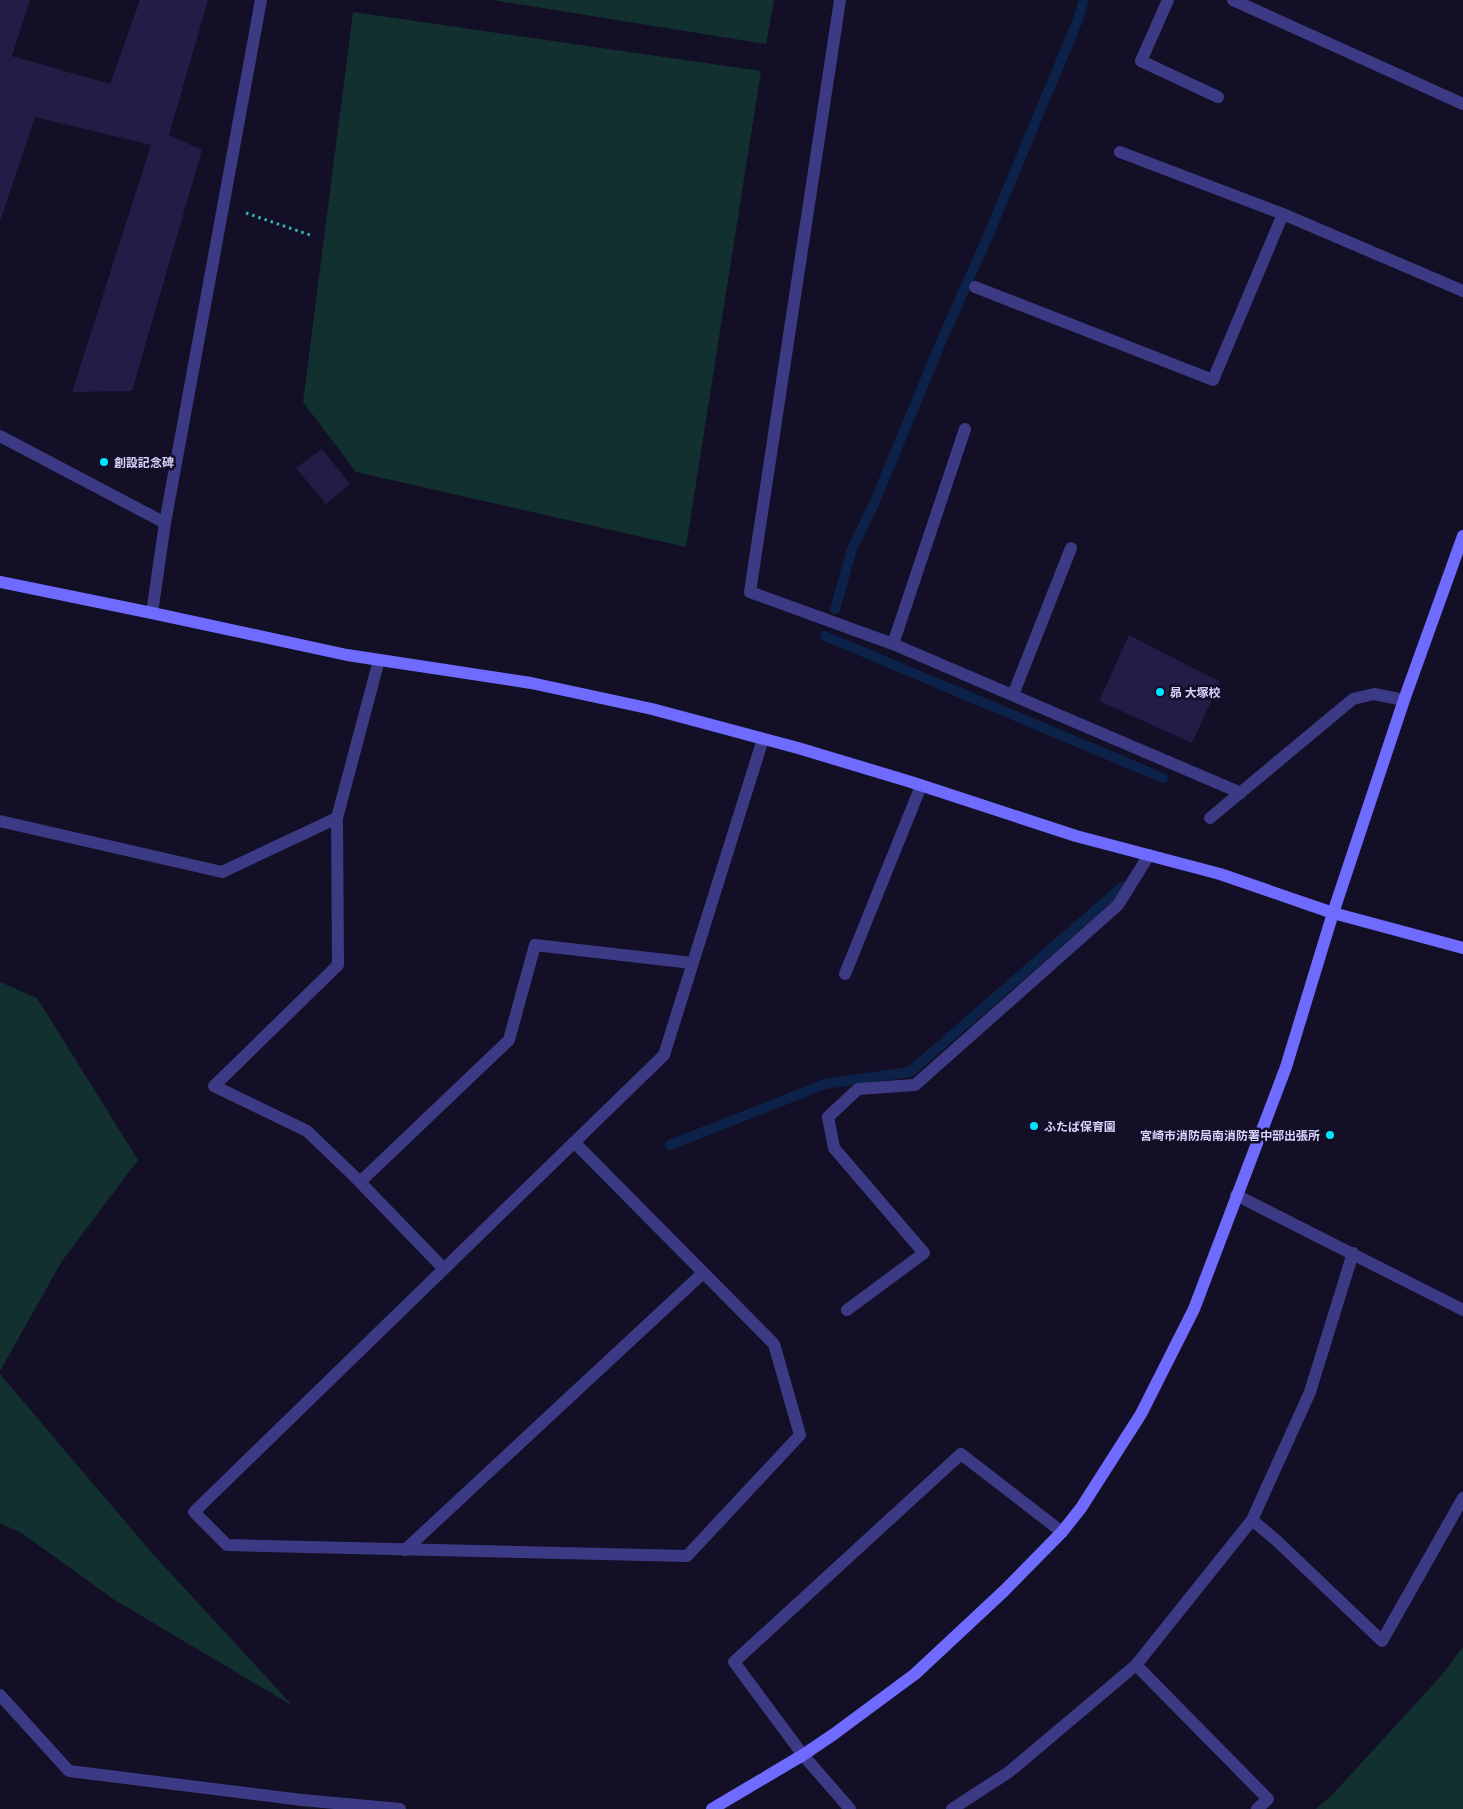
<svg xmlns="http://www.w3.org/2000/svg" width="1463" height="1809" font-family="Barlow,'Noto Sans JP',sans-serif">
<rect width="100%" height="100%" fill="#130f26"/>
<!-- green -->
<path fill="#12302f" d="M492,0H774L766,44Z
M353,12L761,71L686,547L356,472L303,402Z
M0,982L37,998L138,1160L62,1261L0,1371Z
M0,1374L151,1552L293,1706L113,1599L23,1534L0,1523Z
M1463,1647V1809H1316L1333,1794L1440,1677Z"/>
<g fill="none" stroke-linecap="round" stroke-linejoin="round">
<!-- stream -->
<path stroke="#0c2248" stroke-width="10" d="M835,609L852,549L873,506L941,342L988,236L1077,22L1084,0
M825,636L1163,778
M670,1145L825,1084L910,1072L1122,887"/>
</g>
<!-- building -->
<path fill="#241b47" d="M0,0H30L12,56L110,84L140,0H208L169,135L202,150L132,391L72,392L151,145L35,117L0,221Z
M322,449L350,484L326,504L296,468Z
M1129,635L1220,682L1192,743L1099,701Z"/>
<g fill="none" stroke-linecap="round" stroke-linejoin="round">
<!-- path -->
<path stroke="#2fb8b0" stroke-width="3" stroke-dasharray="2.5 4" stroke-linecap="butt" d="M246,213L310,235"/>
<!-- street -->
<path stroke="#3d3a85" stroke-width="12" d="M840,0L750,592L893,644L1241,793
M1168,0L1141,61L1218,97
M1233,0L1463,104
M1120,152L1283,214L1463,291
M975,287L1213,380L1283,214
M0,436L165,523L152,613
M165,523L261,0
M893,644L965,429
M1013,695L1071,548
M337,818L338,965L214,1086L307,1131L355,1177L444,1269
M1210,818L1353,699L1374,694L1404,700
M0,821L222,872L337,818L379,660
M845,974L921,786
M574,1142L774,1344L800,1435L687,1556L227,1545L194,1512L664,1055L763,739
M360,1182L509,1040L535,945L692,963
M1236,1195L1463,1310
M847,1310L924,1253L834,1148L828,1117L858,1089L915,1085L1118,905L1149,855
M1252,1520L1276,1540L1382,1641L1463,1498
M405,1550L703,1273
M1136,1665L1268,1799L1257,1809
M0,1695L69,1771L302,1800L400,1809
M850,1809L803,1755L734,1662L961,1454L1062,1532
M952,1809L1009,1772L1136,1665L1252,1520L1310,1392L1353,1253"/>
<!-- secondary -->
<path stroke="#6f6bff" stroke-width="12" d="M0,582L152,613L347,655L531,683L652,709L798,748L911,782L1076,836L1220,874L1333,913L1463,948
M712,1809L803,1755L834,1734L915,1674L1004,1591L1062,1532L1081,1508L1141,1414L1194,1309L1286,1067L1333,913L1404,700L1463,536"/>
</g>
<!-- markers -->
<g fill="#00e5ff" stroke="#130f26" stroke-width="2">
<circle cx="104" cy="462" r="5"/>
<circle cx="1160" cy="692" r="5"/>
<circle cx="1034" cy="1126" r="5"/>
<circle cx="1330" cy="1135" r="5"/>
</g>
<g text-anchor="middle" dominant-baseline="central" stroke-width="5" stroke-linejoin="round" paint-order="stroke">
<!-- poi labels -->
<g font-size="12" font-weight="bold" fill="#d9d4ff" stroke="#130f26" text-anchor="start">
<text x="114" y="462">創設記念碑</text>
<text x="1170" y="692">昴 大塚校</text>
<text x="1044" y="1126">ふたば保育園</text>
<text x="1320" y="1135" text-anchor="end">宮崎市消防局南消防署中部出張所</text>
</g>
</g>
</svg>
